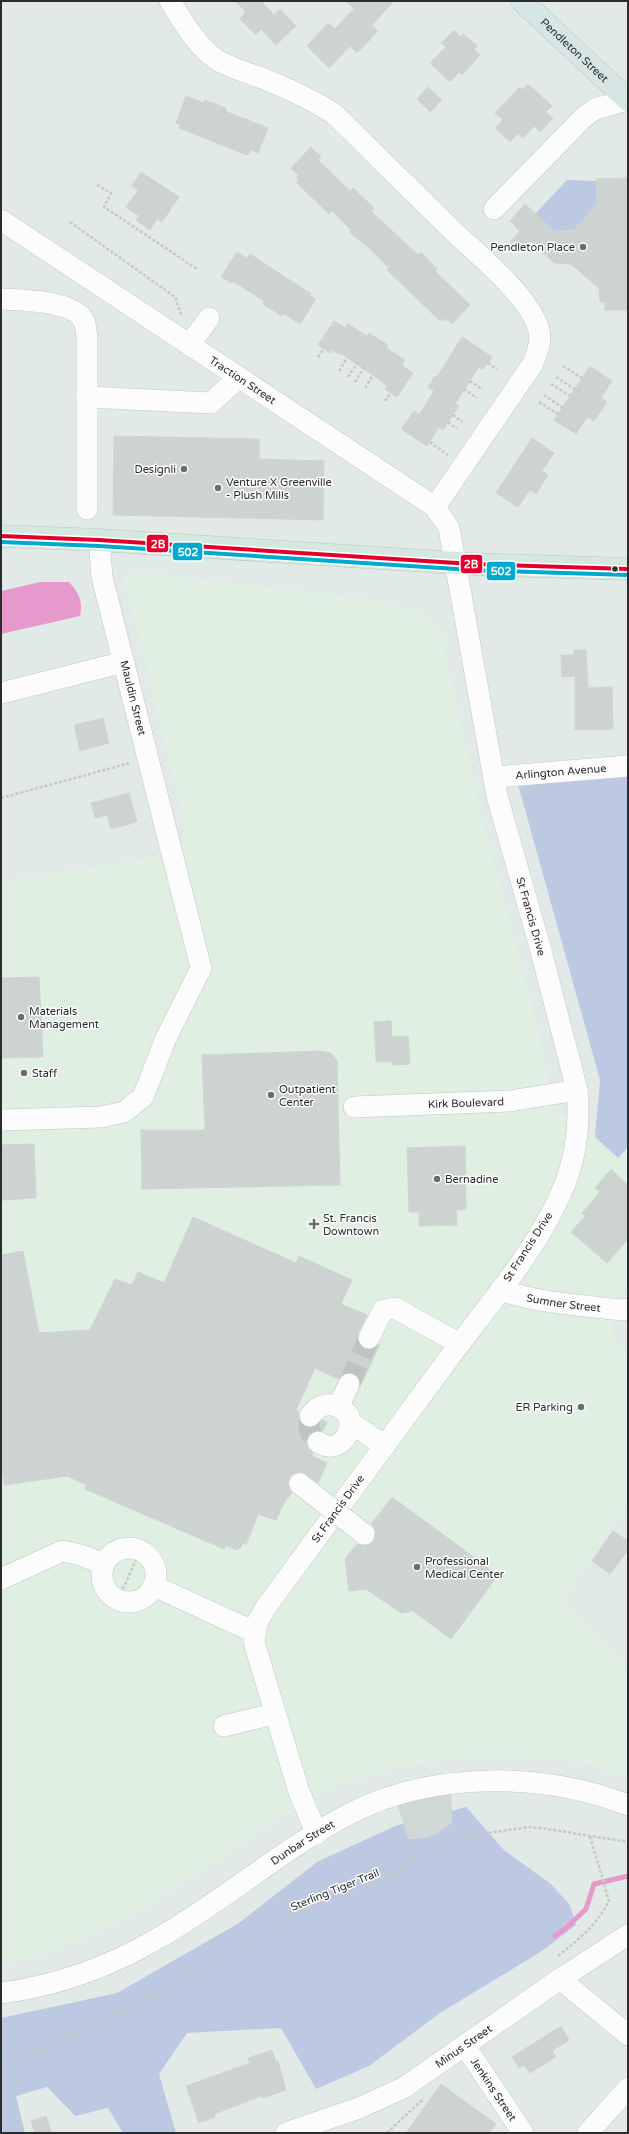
<svg xmlns="http://www.w3.org/2000/svg" width="629" height="2134" font-family="'Varela Round',sans-serif">
<rect width="100%" height="100%" fill="#e2eae7"/>
<!-- medical -->
<path fill="#dfefe2" d="M133,572L366,599L422,613L441,636L480,811L539,1034L543,1058L558,1112L595,1137L618,1158L628,1147V1290L621,1295L611,1324L616,1347L628,1357V1505L559,1600L628,1670V1777L578,1761L510,1758H459L399,1767L335,1785L277,1818L228,1853L125,1919L37,1956L11,1962L1,1961V882L165,856L186,830L142,646L123,578Z"/>
<!-- green -->
<path fill="#bdc9e3" d="M567,180L597,181V222L588,214L581,222L590,230L554,231L535,214Z
M628,776V1147L618,1158L595,1137L600,1080L516,777Z
M466,1807L504,1850L551,1884L570,1905L576,1925L542,1951L440,2013L369,2066L316,2089L281,2028L187,2033L159,2074L176,2133H123L108,2108L75,2116L47,2087L16,2096L25,2133H1V2018L117,1993L239,1923L317,1862L395,1826Z"/>
<!-- plaza -->
<path fill="#d0d8d5" d="M451,1784L452,1823L435,1835L419,1839H408L395,1796Z"/>
<!-- water -->
<path fill="#e69acb" d="M40,582H69C79,593 83,601 80,616L1,634V591Z"/>
<g fill="none" stroke-linecap="round" stroke-linejoin="round">
<!-- stream -->
<path stroke="#e69acb" stroke-width="5" d="M555,1936L565,1929L586,1909L594,1884L628,1876"/>
</g>
<!-- building -->
<path fill="#cdd3d1" stroke="#ced5d3" d="M235,1H261L274,15L280,9L296,26L276,45L261,29L256,35L240,19L246,12Z
M346,1H394L372,25L378,31L357,53L350,46L329,68L307,46L328,23L335,29L354,9Z
M454,30L460,37L463,34L477,46L474,50L480,55L462,75L459,72L450,82L430,63L446,47L441,43Z
M528,84L552,106L546,112L553,118L540,132L534,126L523,138L518,134L510,142L495,128L503,120L495,113L520,87L523,90Z
M428,87L442,100L430,112L417,99Z
M186,96L204,103L205,100L226,108L225,111L268,128L258,153L252,150L247,155L179,128L180,125L176,123Z
M311,147L321,157L318,160L350,191L353,188L374,208L371,211L404,242L418,255L421,252L437,269L435,271L470,305L452,324L447,319L445,321L442,318L440,321L387,270L389,268L368,247L349,232L351,230L332,211L329,214L296,182L299,180L297,177L298,175L291,168Z
M141,172L179,197L162,222L157,219L150,230L136,220L139,216L126,207L138,191L132,186Z
M628,178V310H605V302H600L599,288L571,264L554,263L531,241L521,252L510,242L520,231L510,221L525,204L554,231H573L597,204V179Z
M237,252L247,258L250,254L311,294L310,296L316,299L300,324L284,314L282,316L263,304L264,301L233,281L232,283L221,277Z
M334,321L345,328L348,324L367,336L369,333L388,345L386,348L405,360L402,365L413,373L397,397L385,389L387,386L380,380L340,353L339,354L332,350L330,353L318,345Z
M462,337L492,357L483,369L479,367L455,404L459,406L443,430L439,427L427,446L401,429L414,411L419,415L434,391L428,387L435,376L437,377Z
M590,366L612,381L601,398L607,402L594,421L587,417L576,434L554,420Z
M114,436L259,439V459L324,461L323,520L113,515Z
M532,438L554,453L542,471L548,475L536,494L530,490L518,507L496,493Z
M574,650H586L588,688L612,687L613,729L575,730V676L562,677L561,655H574Z
M103,718L109,743L80,751L74,725Z
M129,793L137,822L111,829L107,815L95,818L91,803Z
M39,977L43,1057L1,1058V978Z
M391,1021L392,1037L408,1036L410,1064L393,1065V1062H376L374,1022Z
M321,1051L331,1053L337,1061L340,1185L142,1189L141,1130H205L202,1055Z
M34,1144L36,1198L1,1200V1145Z
M465,1146L466,1209L456,1210L457,1225L419,1226V1212H409L407,1148Z
M611,1169L628,1185V1239L607,1263L571,1232L585,1216L582,1213L600,1192L595,1188Z
M193,1217L296,1263L299,1256L352,1280L341,1304L367,1315L358,1333L359,1344L363,1349L369,1350L375,1348L380,1344L360,1387L359,1377L354,1373L347,1372L338,1379L315,1368L296,1410L299,1412V1420L307,1428L314,1427L322,1420L327,1422L323,1431L317,1430L311,1432L306,1442L308,1449L313,1453L312,1456L327,1463L318,1483L302,1472L296,1473L291,1476L288,1483L292,1493L285,1501L276,1520L258,1514L246,1545L243,1543L240,1549L238,1548L237,1550L226,1545L224,1549L99,1495L85,1489L87,1485L67,1476L4,1485L3,1473H1V1255L23,1251L39,1333L90,1330L115,1279L132,1285L138,1272L164,1283Z
M392,1497L498,1575L451,1639L413,1611L401,1613L366,1589L349,1591L345,1559L357,1544L368,1545L374,1541L375,1530L371,1524Z
M613,1531L628,1541V1550L610,1574L592,1561Z
M561,2026L569,2040L552,2051L556,2057L530,2073L524,2065L519,2068L512,2057Z
M272,2050L276,2062L278,2061L286,2090L263,2098L262,2096L214,2114L215,2117L199,2123L186,2086L250,2063L248,2058Z
M441,2084L496,2124L489,2133H406Z
M46,2116L52,2133H35L31,2121Z"/>
<g fill="none" stroke-linecap="round" stroke-linejoin="round">
<!-- minor-tunnel -->
<path stroke="#bec4c2" stroke-width="21" stroke-dasharray="21 10" stroke-linecap="butt" d="M349,1384L369,1338
M310,1416C308,1426 309,1436 318,1442"/>
<defs>
<g id="minor">
<path d="M170,1C183,22 196,45 217,60C231,68 247,73 262,78C287,88 311,99 333,113C373,152 412,191 452,230C478,255 527,294 538,327C543,340 537,353 532,365L435,507"/>
<path d="M494,209L584,117L595,109L628,100"/>
<path id="s1" d="M1,220L435,507L449,528L497,796L540,947L577,1090C580,1122 577,1153 565,1184C539,1248 490,1303 449,1358C388,1441 327,1524 266,1607L257,1623L254,1642L299,1792L317,1834"/>
<path d="M1,299C21,300 74,300 84,321C86,326 86,332 87,337V509"/>
<path d="M189,345L209,318"/>
<path d="M87,397L211,403L239,377"/>
<path d="M1,693L124,662"/>
<path id="s2" d="M494,777L628,766"/>
<path id="s3" d="M354,1107L510,1101L577,1090"/>
<path d="M1,1120L101,1117L124,1112L143,1097L166,1038L201,968L102,577L99,540"/>
<path id="s4" d="M500,1290C539,1303 580,1305 621,1310L628,1309"/>
<path d="M369,1338L383,1310L395,1308L460,1344"/>
<path d="M339,1406L349,1384"/>
<path d="M310,1416C321,1400 338,1402 349,1416C354,1435 337,1455 318,1442"/>
<path d="M350,1422L385,1446"/>
<circle cx="129" cy="1575" r="27"/>
<path d="M1,1579L62,1551L81,1555L103,1564"/>
<path d="M154,1586L254,1632"/>
<path d="M224,1726L274,1714"/>
<path d="M560,1979L628,2035"/>
<path id="s5" d="M1,1993C57,1986 113,1965 162,1936C227,1898 284,1848 351,1813C435,1771 542,1772 628,1805"/>
<path id="s6" d="M465,2046L523,2133"/>
<path id="s7" d="M286,2133L359,2108L403,2088L560,1979L628,1935"/>
<path d="M588,2133L628,2088"/>
</g>
<g id="major">
<path id="s8" d="M522,1L628,100"/>
</g>
<path id="highway" d="M1,536L99,540L472,564L628,569"/>
</defs>
<!-- minor casing -->
<use href="#minor" stroke="#c5c7c6" stroke-width="22"/>
<!-- major casing -->
<use href="#major" stroke="#c2c6c4" stroke-width="23"/>
<!-- highway casing -->
<use href="#highway" stroke="#c2c6c4" stroke-width="23"/>
<!-- path -->
<path stroke="#c7c8c8" stroke-width="2.5" stroke-dasharray="3 2" stroke-linecap="butt" d="M97,185L111,193L104,207L197,269
M70,222L175,297L182,317
M318,357L324,349
M488,363L497,369
M563,366L582,378
M339,371L347,358
M348,377L358,362
M556,377L581,393
M470,381L483,390
M355,382L365,366
M551,384L577,400
M365,388L373,375
M464,389L477,398
M544,395L563,408
M385,401L391,393
M539,402L558,414
M453,415L462,422
M448,422L457,429
M430,442L448,455
M1,798L130,763
M123,1589L136,1560
M452,1823L454,1838
M408,1839L413,1864
M558,1956C578,1940 597,1925 609,1901L590,1836
M1,2069L174,1986L250,1944L289,1917L331,1898L379,1881L424,1858L454,1838L528,1827L541,1828L628,1842
M387,2133L424,2098"/>
<!-- minor -->
<use href="#minor" stroke="#fbfcfb" stroke-width="21"/>
<!-- major -->
<use href="#major" stroke="#d5e6e4" stroke-width="22"/>
<!-- highway -->
<use href="#highway" stroke="#d5e8df" stroke-width="22"/>
<defs>
<path id="minor-bridge" d="M300,1484L364,1534"/>
</defs>
<!-- minor-bridge casing -->
<use href="#minor-bridge" stroke="#c5c7c6" stroke-width="22" stroke-linecap="butt"/>
<!-- minor-bridge -->
<use href="#minor-bridge" stroke="#fbfcfb" stroke-width="21"/>
<defs>
<path id="bus-1" d="M1,536L99,540L472,564L628,569"/>
<path id="bus-2" d="M1,542L99,546L472,570L628,575"/>
</defs>
<!-- bus-1 casing -->
<use href="#bus-1" stroke="#fff" stroke-width="7"/>
<!-- bus-2 casing -->
<use href="#bus-2" stroke="#fff" stroke-width="7"/>
<!-- bus-1 -->
<use href="#bus-1" stroke="#e4002b" stroke-width="4"/>
<!-- bus-2 -->
<use href="#bus-2" stroke="#00a9ce" stroke-width="4"/>
</g>
<!-- markers -->
<g fill="#6c6e6d" stroke="#fff" stroke-width="1.5">
<circle cx="583" cy="247" r="4"/>
<circle cx="184" cy="469" r="4"/>
<circle cx="218" cy="488" r="4"/>
<circle cx="21" cy="1017" r="4"/>
<circle cx="24" cy="1073" r="4"/>
<circle cx="271" cy="1095" r="4"/>
<circle cx="437" cy="1179" r="4"/>
<path d="M312 1218h4v4h4v4h-4v4h-4v-4h-4v-4h4z"/>
<circle cx="581" cy="1407" r="4"/>
<circle cx="417" cy="1567" r="4"/>
</g>
<circle fill="#2c2c2c" stroke="#fff" stroke-width="1.5" cx="615" cy="569" r="3.5"/>
<g text-anchor="middle" dominant-baseline="central" stroke-width="3" stroke-linejoin="round" paint-order="stroke">
<!-- street labels -->
<g font-size="11" fill="#2c2c2c" stroke="#fff">
<text stroke="none"><textPath href="#s8" startOffset="72">Pendleton Street</textPath></text>
<text stroke="none"><textPath href="#s1" startOffset="290">Traction Street</textPath></text>
<text transform="translate(133 698) rotate(76)">Mauldin Street</text>
<text stroke="none"><textPath href="#s2" startOffset="67">Arlington Avenue</textPath></text>
<text stroke="none"><textPath href="#s1" startOffset="943">St Francis Drive</textPath></text>
<text stroke="none"><textPath href="#s3" startOffset="112">Kirk Boulevard</textPath></text>
<text transform="translate(528 1247) rotate(-57)">St Francis Drive</text>
<text stroke="none"><textPath href="#s4" startOffset="65">Sumner Street</textPath></text>
<text transform="translate(338 1509) rotate(-54)">St Francis Drive</text>
<text stroke="none"><textPath href="#s5" startOffset="341">Dunbar Street</textPath></text>
<text transform="translate(335 1890) rotate(-22)">Sterling Tiger Trail</text>
<text stroke="none"><textPath href="#s7" startOffset="199">Minus Street</textPath></text>
<text stroke="none"><textPath href="#s6" startOffset="52">Jenkins Street</textPath></text>
</g>
<!-- poi labels -->
<g font-size="11" fill="#2c2c2c" stroke="#fff" text-anchor="start">
<text x="575" y="247" text-anchor="end">Pendleton Place</text>
<text x="176" y="469" text-anchor="end">Designli</text>
<text x="226" y="482">Venture X Greenville<tspan x="226" dy="13">- Plush Mills</tspan></text>
<text x="29" y="1011">Materials<tspan x="29" dy="13">Management</tspan></text>
<text x="32" y="1073">Staff</text>
<text x="279" y="1089">Outpatient<tspan x="279" dy="13">Center</tspan></text>
<text x="445" y="1179">Bernadine</text>
<text x="323" y="1218">St. Francis<tspan x="323" dy="13">Downtown</tspan></text>
<text x="573" y="1407" text-anchor="end">ER Parking</text>
<text x="425" y="1561">Professional<tspan x="425" dy="13">Medical Center</tspan></text>
</g>
</g>
<g stroke="#fff" stroke-width="1.5">
<rect x="146" y="534" width="23" height="19" rx="4" fill="#e4002b"/>
<rect x="172" y="542" width="31" height="19" rx="4" fill="#00a9ce"/>
<rect x="460" y="554" width="23" height="20" rx="4" fill="#e4002b"/>
<rect x="486" y="561" width="30" height="20" rx="4" fill="#00a9ce"/>
</g>
<g font-size="11" text-anchor="middle" font-weight="bold" fill="#fff">
<text x="158" y="548">2B</text>
<text x="188" y="556">502</text>
<text x="471" y="568">2B</text>
<text x="501" y="575">502</text>
</g>
<!-- border -->
<rect width="629" height="2134" fill="none" stroke="#2c2c2c" stroke-width="4"/>
</svg>
